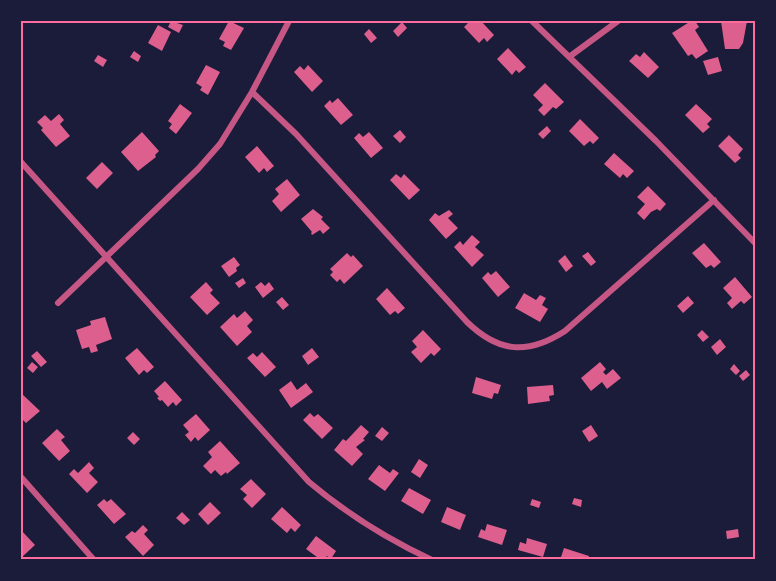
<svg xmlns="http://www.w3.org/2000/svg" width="776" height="581" font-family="Manrope,sans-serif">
<rect width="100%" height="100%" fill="#1b1b3a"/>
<!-- building -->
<path fill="#dd5f8e" d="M171,21L183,25L179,33L168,27Z
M229,21L244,28L231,50L223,46L225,42L219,39Z
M470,21H481L494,35L487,42L484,38L479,43L464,27Z
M691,21H695L699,27L695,30L708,51L696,59L692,54L688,56L672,33Z
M721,21H747L743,43L739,49H725Z
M402,22L407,28L398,37L393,31Z
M158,25L171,32L162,51L148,43Z
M369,29L377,38L371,43L364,34Z
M508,48L526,67L519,73L516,70L512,75L497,59Z
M134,51L141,56L138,62L130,57Z
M644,52L659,67L648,78L629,61L636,54L640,57Z
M98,55L107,60L103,67L94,61Z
M718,57L722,71L708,75L703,61Z
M206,65L220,72L208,95L200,90L202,87L196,83Z
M308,65L323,81L312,92L294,72L300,66L304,70Z
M545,83L564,102L556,109L553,107L544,116L538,110L543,105L533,95Z
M338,98L353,115L341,125L324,106L330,100L332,103Z
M180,104L192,113L176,134L169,128L172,124L168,121Z
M696,104L712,119L707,124L710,127L703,133L685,115Z
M59,114L64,120L60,124L70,136L56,147L41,130L43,128L37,122L45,115L51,121Z
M580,119L599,138L593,144L590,141L584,146L569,131Z
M547,126L551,131L543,139L538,134Z
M400,130L406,137L400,143L393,136Z
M142,132L159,151L155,155L156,157L138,171L121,152Z
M369,132L383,148L371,158L354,138L359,133L363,137Z
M729,135L743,149L738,155L741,158L735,163L718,146Z
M257,146L274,166L267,172L264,168L259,173L245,157Z
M614,153L634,171L627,178L623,174L620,178L604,164Z
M102,162L113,173L97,189L86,178Z
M396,174L401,178L404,174L420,190L409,200L390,180Z
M287,179L300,195L281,212L272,201L279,194L275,189Z
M648,186L666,204L660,211L657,209L651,212L644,220L637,213L645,204L637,197Z
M313,209L323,217L321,219L330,228L323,234L320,230L312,235L311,233L312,232L301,219Z
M449,210L453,214L448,218L458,228L446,239L429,220L435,213L439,216Z
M472,235L480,242L475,247L484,255L472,267L454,247L460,241L463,245Z
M704,243L721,262L714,268L711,265L706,268L692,253Z
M588,252L596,262L591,266L582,256Z
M347,253L351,257L353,255L363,266L344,284L340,279L337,282L330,275L333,272L330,269Z
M565,255L573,266L566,272L558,261Z
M234,257L240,265L236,268L237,271L229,277L221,266Z
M496,271L510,287L498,297L482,278L488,272L491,275Z
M735,277L752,297L744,304L741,301L732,309L727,303L732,298L723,288Z
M243,278L246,283L239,288L235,283Z
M206,282L213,290L210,293L220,303L207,315L190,297Z
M261,282L265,286L269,282L274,289L263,298L255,287Z
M387,288L405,308L398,314L395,311L390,315L376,299Z
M524,293L536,300L540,295L546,298L542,305L548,309L540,322L515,308Z
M688,296L694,303L683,313L677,306Z
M282,297L289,305L283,310L276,302Z
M245,311L253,320L247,326L252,332L237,346L220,327L234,314L237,318Z
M105,317L112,339L96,345L98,351L91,353L89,347L82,349L76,330L91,325L90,321Z
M423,330L441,349L434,356L431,353L421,363L411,352L417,347L412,341Z
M702,330L709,337L703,342L697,335Z
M720,339L726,347L717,355L711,347Z
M137,348L154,367L147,373L144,370L139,375L125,358Z
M312,348L319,357L308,365L302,356Z
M37,351L47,362L41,367L31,356Z
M262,352L276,367L265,377L247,358L253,353L257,357Z
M32,362L38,367L33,373L27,368Z
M600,362L606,369L603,372L606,375L613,369L621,378L607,389L602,382L591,391L581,378Z
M734,364L740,371L736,375L730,369Z
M746,370L750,375L743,381L739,376Z
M476,377L501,385L498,394L494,393L492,399L472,393Z
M165,381L182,400L176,406L173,402L168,407L162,400L160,401L157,398L159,397L154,391Z
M291,381L297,390L306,383L313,392L291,408L279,390Z
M553,385L554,395L549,396L550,401L528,404L527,387Z
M21,393L40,411L26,423L21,418Z
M310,413L314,417L318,414L333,428L322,439L303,420Z
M196,414L210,430L198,441L195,437L191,442L185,435L189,432L183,425Z
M361,425L369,432L363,439L365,440L356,447L363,454L352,466L334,450L343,439L346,441Z
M591,425L598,436L589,442L582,431Z
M382,427L389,433L382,441L375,436Z
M57,429L65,437L61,440L70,451L59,461L42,443Z
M133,432L140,439L134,445L127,438Z
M220,441L240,463L227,474L226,472L221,476L215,470L211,474L203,466L212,457L208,452Z
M419,459L428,465L420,478L411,472Z
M89,462L94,468L89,473L98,482L87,493L69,474L74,469L78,473Z
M379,465L390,473L393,469L399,473L385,491L368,479Z
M251,479L266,494L252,508L243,499L247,495L240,489Z
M409,488L431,500L423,514L401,501Z
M574,498L582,500L581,507L572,504Z
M104,499L107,502L111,499L126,514L114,524L97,505Z
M532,499L541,502L539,508L530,505Z
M210,502L221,513L208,525L198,514Z
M282,507L301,525L295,532L291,528L287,533L271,519Z
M447,507L466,515L460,530L441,522Z
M182,512L190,520L184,525L176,518Z
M487,524L507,530L502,545L478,537L481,529L485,531Z
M143,525L148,530L144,534L154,545L143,556L125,537L132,531L135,533Z
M738,529L739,537L727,539L726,531Z
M21,530L35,545L21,558Z
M316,536L336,551L331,559L327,556L324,560H321L306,549Z
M527,538L547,544L543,557L518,550L520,542L526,544Z
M564,548L589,556L588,560H560Z"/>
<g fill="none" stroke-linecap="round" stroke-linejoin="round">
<!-- minor -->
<path stroke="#c65784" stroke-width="6" d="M532,21L656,141L755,243
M569,57L618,21
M252,92L296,134L467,322C499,353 528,355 565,331L714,200
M21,162L309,482C347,514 387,539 432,560
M58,303L198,169L220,144L252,92L289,21
M21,477L94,560"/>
</g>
<!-- border -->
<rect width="776" height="581" fill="none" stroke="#1b1b3a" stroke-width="45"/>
<rect x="22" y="22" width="732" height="536" fill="none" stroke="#ff6b9d" stroke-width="2"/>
</svg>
